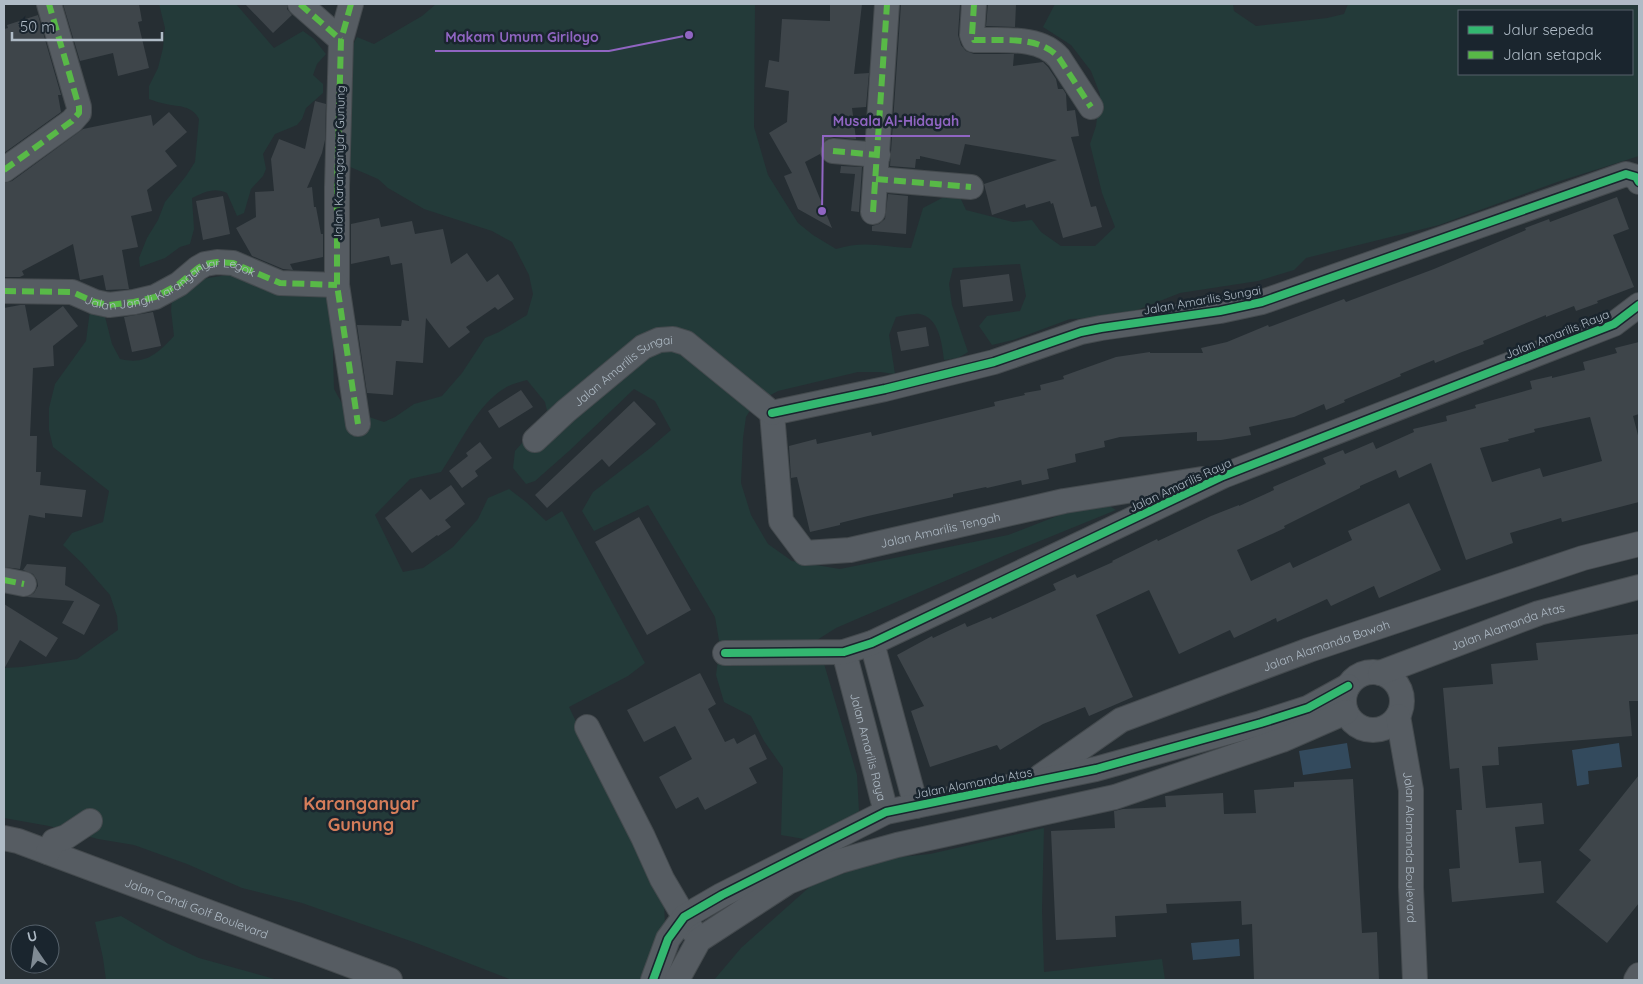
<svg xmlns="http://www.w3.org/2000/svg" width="1643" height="984" font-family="Quicksand,sans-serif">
<rect width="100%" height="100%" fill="#262e33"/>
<!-- green -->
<path fill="#233a39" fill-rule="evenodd" d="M159,4H236L274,48L303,31L314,39L326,54L317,64L313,75L323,84V93L306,108L302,119L297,125L275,134L263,154L266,169L263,176L251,189L244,213L237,216L227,193C214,187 205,192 192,198L194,229L190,244L180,247L165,258L140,267L139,258L147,238L158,220L165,202L186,176L195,162L199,119C192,105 179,107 166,104C160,103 155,101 149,99V86L158,68L163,48L165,28Z
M436,4H755L754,127L768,175L798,223L813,235L836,249C864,240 884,247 911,248L923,208L942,198L958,193L966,210L1013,222L1032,220L1041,232L1061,246H1095L1115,227L1102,193L1090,144L1096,126L1100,94L1091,71L1071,45L1043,27L1055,4H1233L1234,11L1256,26L1327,18L1344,14L1348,4H1639V156L1560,181L1439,225L1306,258L1294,270L1258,281L1180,293L1127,314L1101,318L1070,319L1013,340L992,345L979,326L987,316L1020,311L1026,296L1020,264L953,268L949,284L952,305L968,352L958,358L944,360C942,343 939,318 920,314C913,313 903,316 896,317L889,335L895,374L880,372H858L778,391L754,404L746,417L743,438L741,483L751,515L768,544L792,561L840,569L1008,535L1070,511L1103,502L1116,510L1008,554L836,628L817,640L857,775L859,811L810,840L781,835L783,768L764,741L751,716L724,702L716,675L720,646L715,617L648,505L594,531L582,511L593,492L649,449L671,430L655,401L634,389L569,451L535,481L526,484L513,468L515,451L529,435L549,419L545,402L527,380C520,382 511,384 505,388C477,404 459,446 441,472L410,479L375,515L403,572L423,568L453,547L478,519L488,498L509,489L526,502L546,521L562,511L645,663L628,676L569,707L664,904L665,924L643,980H512L419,944L302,903L242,888L187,864L134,845L98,839L49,826L4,818V668L22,667L77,659L118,630L117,616L110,595L82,563L63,545L72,533L103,522L109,491L53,447L49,430V408L55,384L86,341L90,310L104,313L112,344L120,359C146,365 157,354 174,336L171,310L173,286L190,281L239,273L253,283L271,293L307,286L323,287L334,304L333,358L334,389L345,409L384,422L395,417L414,404L442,396L462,373L485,338L499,332L527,315L533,294L529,275L512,242L492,231L424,209L388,188L378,179L341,163L349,52L357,37L374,44L422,16ZM1459,11H1632V74H1459Z
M1044,828L1042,910L1044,972L1162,959L1165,980H714L741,948L814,883L891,858L930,854Z
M121,916L167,943L199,958L278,980H106L103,958L95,922Z"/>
<!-- water -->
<path fill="#334a5d" d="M1347,743L1351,768L1303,775L1299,751Z
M1619,743L1622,767L1588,771L1589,784L1577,786L1572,750Z
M1239,939L1240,956L1193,960L1191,943Z"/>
<!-- building -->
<path fill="#3e454a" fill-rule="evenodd" d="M63,4H139L142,21L138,22L149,68L118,76L113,53L80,61Z
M245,4H287V9L292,15L273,33Z
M830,4H862L854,74L869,73L866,107L852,108L856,139L834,137L827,139L822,144L820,154L805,162L832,228L798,209L784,176L792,173L769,133L787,122L789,91L765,87L769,60L779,62L782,19L830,21Z
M901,4H960L958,35L961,45L966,51L974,54H1014L1013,66L1043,62L1048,67L1056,79L1058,89H1063L1066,94L1067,111L1075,110L1079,136L1071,137L1091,207L1096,206L1102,227L1063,238L1053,203L1051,204L1050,201L1026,208L1025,204L992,215L984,184L1057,160L965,144L960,165L920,156V159H916L915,168L890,166Z
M988,4H1016L1015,27L986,26Z
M38,15L61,95H58L61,112L4,153V29L8,28L7,25Z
M315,101L326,104L325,140L322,153L307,188L312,187L314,207H316L321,234H323V257L290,264L293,270L283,269L252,256L236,228L256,217L255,192L274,191L271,159L279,139L305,149Z
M169,112L187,132L165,151L177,166L147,190L152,211L131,216L138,247L122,250L129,289L106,290L103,275L80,280L73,244L22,271L24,275L20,277H4V183L12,181L83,129L151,115L153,126Z
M841,166L862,167L859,212L851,211L855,174L840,173Z
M888,194L908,196L906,234L872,231V226L879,224L885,219Z
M223,196L230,234L203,240L196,201Z
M1617,197L1629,229L1613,235L1634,287L1597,301L1598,303L1576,311L1574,306L1546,317V315L1483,341L1484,344L1462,352L1435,363L1434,360L1400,374L1401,376L1344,400L1345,402L1326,410L1324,404L1294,417L1249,427L1251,435L1221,440L1197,441V432L1120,437L1104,441L1105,447L1075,454L1076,462L1047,469L1049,479L1022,485L1021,480L987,488L986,487L953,494V497L868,516L840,523V525L810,532L797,477L791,478L789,446L816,439L817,444L871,432L872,436L995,406L994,402L1025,395L1024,393L1041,390L1040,385L1064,379L1063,376L1116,357L1150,352V353H1203L1201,348L1227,342L1268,325L1269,327L1344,299L1346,302L1434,269L1526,230L1525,228L1549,219L1550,222Z
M379,218L381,227L412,221L415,234L443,229L451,264L467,253L487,282L498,274L514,299L498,310L495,307L466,327L470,332L449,348L426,318L423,363L396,361L393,395L367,393L357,325L401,326L402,320L409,321L402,263L391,265L389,256L351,264V224Z
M1009,274L1013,301L963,307L960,280Z
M20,305H25L30,331L63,306L78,326L53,346L54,366L33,368L30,436H37L36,472H41L40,485L86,490L82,517L45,513V518L29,515L20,569L4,567V308Z
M153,312L161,346L132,352L124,317Z
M926,327L929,346L901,351L897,332Z
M1639,342V414L1633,416L1639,439V502L1562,522L1561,518L1510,533L1513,543L1466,560L1431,463L1399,478L1396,470L1360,486V488L1284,526L1285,528L1237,550L1251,581L1290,562L1293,568L1352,540L1348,531L1409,503L1441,570L1379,598L1374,586L1331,606L1327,599L1277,622L1276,618L1234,638L1230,630L1179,654L1149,590L1096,615L1133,697L1089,716L1085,707L1043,724L1000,750L997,745L930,767L911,711L924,706L897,655L932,636L933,638L965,623L967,627L991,617L992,619L1056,590L1053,584L1075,574L1077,578L1113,562L1112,561L1157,539L1158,541L1211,516L1239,505V506L1274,490L1273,487L1326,464L1323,458L1343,450L1345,454L1373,442L1376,449L1414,432L1413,429L1447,421L1446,416L1476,408L1475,405L1532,389L1530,381L1552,376V378L1585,370L1583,362L1617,353L1615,348ZM1590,417L1602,461L1543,477L1540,468L1492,482L1480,448L1509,441L1508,439L1535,432L1534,429Z
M521,390L533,407L499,428L488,411Z
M634,401L656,424L609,467L602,459L547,508L535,495Z
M480,442L492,458L475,471L478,476L462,488L449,471L468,456L466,453Z
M451,485L465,504L445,520L451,527L438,536L437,535L412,553L385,518L421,489L430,500Z
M639,517L691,610L647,635L595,542Z
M27,564L66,567L65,585L100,605L84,635L62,623L74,601L27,597L34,593L38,586L37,580L33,574L23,570Z
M4,604L58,638L46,657L20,640L4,669Z
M1639,634V701H1629L1632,736L1498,747L1499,765L1482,766L1486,808L1542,803L1544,824L1515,827L1519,863L1541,861L1544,893L1452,902L1449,869L1460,868L1456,810H1462L1459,768L1450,769L1443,688L1493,684L1491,664L1538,660L1536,643Z
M700,673L716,704L708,709L725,742L734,738L737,744L755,734L767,759L749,768L757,783L705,810L698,797L676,809L659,777L692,759L675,726L644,742L627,710Z
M1639,775V903L1607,943L1556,902L1591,860L1579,850Z
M1353,779L1362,933L1377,932L1379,980H1254L1252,924L1242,925L1241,901L1166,904L1167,913L1115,916L1116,937L1056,940L1051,831L1115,828L1114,811L1123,809L1166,807L1165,796L1223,793L1224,814L1256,813L1254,790L1294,787V782Z"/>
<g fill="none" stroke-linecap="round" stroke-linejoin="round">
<defs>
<g id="minor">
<path d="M300,4L341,40"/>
<path d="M351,4L341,40L337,187V285L358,424"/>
<path d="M974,4L972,35L974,40C1001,41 1040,35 1059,58L1091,107"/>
<path d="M833,151L878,155"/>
<path d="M4,170L72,121L79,113V107L49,4"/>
<path d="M876,179L971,187"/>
<path d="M873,212L887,4"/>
<path id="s1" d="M4,291L72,292L95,302L109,305L134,302L155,297L179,284L198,268L205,264L217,262L233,263L280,283L337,285"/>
<path d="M772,413L885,389L994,362L1081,332L1101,328L1220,311L1262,302L1626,174L1636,177L1639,182"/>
<path id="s2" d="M772,413L781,521L805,553L850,550L1064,501L1202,479"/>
<path id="s3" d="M535,440L566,411L643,347L659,340L673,339L686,343L772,413"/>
<path d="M4,580L24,584"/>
<path d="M872,643L916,806"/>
<path id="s4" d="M844,652L886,812"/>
<path d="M725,653L844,652L872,643L1223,476L1614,324L1639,305"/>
<circle cx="1373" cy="701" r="29"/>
<path id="s5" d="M1380,673L1539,613L1639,587"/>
<path id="s6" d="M1398,716L1411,790V887L1415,980"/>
<path d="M587,727L643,837L662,879L692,930"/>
<path id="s7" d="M1041,776L1121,720L1309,650L1583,558L1639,544"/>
<path id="s8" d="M4,838L18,841L390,980"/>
<path d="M48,852L54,841L66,837L90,821"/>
<path d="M653,980L668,939L684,917L722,895L886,812L1096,769L1261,723L1308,708L1348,686"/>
<path d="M677,980L699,940L788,882L840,861L897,845L1115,797L1282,740L1346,712"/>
<path d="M1636,980L1639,975"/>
</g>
</defs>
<!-- minor casing -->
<use href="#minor" stroke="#444a4e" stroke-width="26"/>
<!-- minor -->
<use href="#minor" stroke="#565c62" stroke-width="24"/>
<!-- quiet -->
<path stroke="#58b947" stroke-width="6" stroke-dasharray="12 6" stroke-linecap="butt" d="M300,4L341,40
M351,4L341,40L337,187V285L358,424
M974,4L972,35L974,40C1001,41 1040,35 1059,58L1091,107
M833,151L878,155
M4,170L72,121L79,113V107L49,4
M876,179L971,187
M873,212L887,4
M4,291L72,292L95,302L109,305L134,302L155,297L179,284L198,268L205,264L217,262L233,263L280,283L337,285
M4,580L24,584"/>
<defs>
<path id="cycleway" d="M772,413L885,389L994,362L1081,332L1101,328L1220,311L1262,302L1626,174L1636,177L1639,182
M725,653L844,652L872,643L1223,476L1614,324L1639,305
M653,980L668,939L684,917L722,895L886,812L1096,769L1261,723L1308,708L1348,686"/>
</defs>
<!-- cycleway casing -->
<use href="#cycleway" stroke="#1a252e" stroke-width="11"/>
<!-- cycleway -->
<use href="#cycleway" stroke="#33b770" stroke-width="8"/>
</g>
<g text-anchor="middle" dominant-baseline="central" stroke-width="5" stroke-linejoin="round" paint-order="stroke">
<!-- street labels -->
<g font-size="12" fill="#afbbc6" stroke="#1a252e">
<text transform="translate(339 163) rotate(-89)">Jalan Karanganyar Gunung</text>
<text stroke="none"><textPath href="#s1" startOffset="175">Jalan Jangli Karanganyar Legok</textPath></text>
<text transform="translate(1202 300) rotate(-10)">Jalan Amarilis Sungai</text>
<text transform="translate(1557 334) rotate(-22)">Jalan Amarilis Raya</text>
<text stroke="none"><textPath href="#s3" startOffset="114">Jalan Amarilis Sungai</textPath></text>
<text transform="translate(1180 485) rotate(-25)">Jalan Amarilis Raya</text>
<text stroke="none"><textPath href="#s2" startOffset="286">Jalan Amarilis Tengah</textPath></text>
<text stroke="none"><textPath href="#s5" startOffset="136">Jalan Alamanda Atas</textPath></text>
<text stroke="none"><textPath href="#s7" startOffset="316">Jalan Alamanda Bawah</textPath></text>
<text stroke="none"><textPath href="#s4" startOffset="98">Jalan Amarilis Raya</textPath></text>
<text transform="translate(973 783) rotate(-11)">Jalan Alamanda Atas</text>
<text stroke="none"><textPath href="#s6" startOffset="132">Jalan Alamanda Boulevard</textPath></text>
<text stroke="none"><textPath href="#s8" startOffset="205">Jalan Candi Golf Boulevard</textPath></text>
</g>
<!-- district labels -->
<g font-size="18" font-weight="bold" fill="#d57d5a" stroke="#1a252e">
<text x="361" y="803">Karanganyar<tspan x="361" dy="21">Gunung</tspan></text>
</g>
</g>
<!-- callouts -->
<path fill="none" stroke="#9065c2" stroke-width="2" d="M689 35L609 51H435M822 211L823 136H970"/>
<g fill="#9065c2" stroke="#1a252e" stroke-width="2">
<circle cx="689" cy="35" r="5"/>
<circle cx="822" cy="211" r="5"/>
</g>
<g font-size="14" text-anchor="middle" font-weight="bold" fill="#9065c2" stroke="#1a252e" stroke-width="5" stroke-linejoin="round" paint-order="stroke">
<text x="522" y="42">Makam Umum Giriloyo</text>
<text x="896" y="126">Musala Al-Hidayah</text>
</g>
<!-- border -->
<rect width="1643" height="984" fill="none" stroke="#afbbc6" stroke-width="10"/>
<!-- legend -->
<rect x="1458" y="10" width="175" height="65" fill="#1a252e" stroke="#56616b"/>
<rect x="1468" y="26" width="25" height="8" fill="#33b770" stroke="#56616b"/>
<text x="1503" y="35" font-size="15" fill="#afbbc6">Jalur sepeda</text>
<rect x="1468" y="51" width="25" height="8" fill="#58b947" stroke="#56616b"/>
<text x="1503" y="60" font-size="15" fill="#afbbc6">Jalan setapak</text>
<!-- north arrow -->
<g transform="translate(35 949) rotate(347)"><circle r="24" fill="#1a252e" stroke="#56616b"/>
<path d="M0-4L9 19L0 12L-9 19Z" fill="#7f8a93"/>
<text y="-8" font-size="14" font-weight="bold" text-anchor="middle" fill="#afbbc6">U</text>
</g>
<!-- scale -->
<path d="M12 32v8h150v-8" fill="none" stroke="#afbbc6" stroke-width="2.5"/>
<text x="20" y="32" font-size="15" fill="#afbbc6" stroke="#1a252e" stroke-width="4" paint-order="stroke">50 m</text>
</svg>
